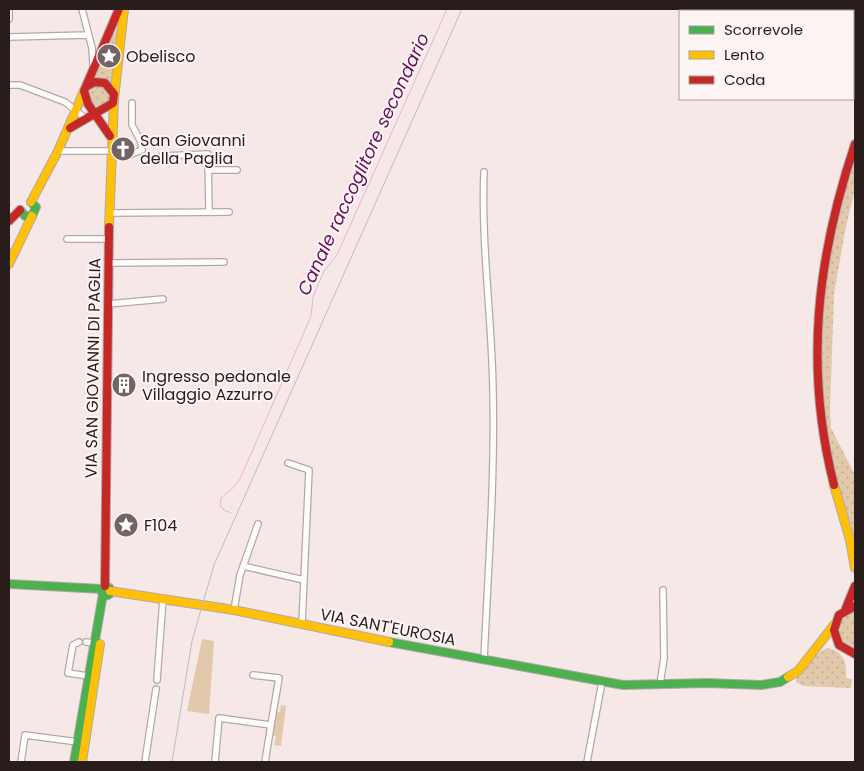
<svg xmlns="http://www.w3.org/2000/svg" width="864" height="771" font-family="Poppins,sans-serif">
<defs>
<pattern id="grass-dots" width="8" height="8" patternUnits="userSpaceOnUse" patternTransform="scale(1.25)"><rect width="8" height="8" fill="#e3c9ac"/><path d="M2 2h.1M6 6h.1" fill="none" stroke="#c3ac93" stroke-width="1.8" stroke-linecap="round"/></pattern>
</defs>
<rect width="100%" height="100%" fill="#f6e8e6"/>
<!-- grass -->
<path fill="url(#grass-dots)" d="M117,32L112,82L96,78L95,75L114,33Z
M88 96a11 11 0 1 1 22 0a11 11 0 1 1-22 0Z
M855,149V189L845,231L834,294L830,410L831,428L855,475V556L834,474L819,389V309L830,231Z
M855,611V650H854C840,645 835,633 841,619Z
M828,648C844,652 847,663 846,678L852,679L851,688L803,686L796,682C795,673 819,650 828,648Z"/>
<!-- green -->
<path fill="#e3c9ac" d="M202,639L214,641L209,714L187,711Z
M281,705L286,706L281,746L274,745L276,736L273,735L276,712H280Z"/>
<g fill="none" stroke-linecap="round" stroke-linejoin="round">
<!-- stream -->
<path stroke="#e9b2d9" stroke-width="1" d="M231,513L224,510L220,506L221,498L234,487L240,479L305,330L311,316L313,297L324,271L337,255L447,9"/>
<defs>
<path id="street" d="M82,9L92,48L93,65
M9,19V9
M9,37L88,35
M9,85H20L65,102L85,118
M58,151H111L129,155L142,150L141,142L132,125V103
M162,156L208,154L209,212
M208,170H237
M484,172C481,245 492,318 493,391C495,481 488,571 484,660
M109,213L229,212
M67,239H109
M109,263L224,262
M108,304L163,299
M288,463L309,470L302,623
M243,566L304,580
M234,610L240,575L258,524
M79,642L73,645L68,673L88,676
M86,642L94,643
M253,675L279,678L271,725
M157,680L163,599
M660,684L664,658L663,590
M21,762L25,735L78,742
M145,762L156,689
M215,762L219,718L271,725L265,762
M587,762L602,682"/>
<path id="fast" d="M20,210L25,216H32L36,207L31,202
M9,584L102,589
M101.5 591a4.5 4.5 0 1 1 9 0a4.5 4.5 0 1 1-9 0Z
M389,642L623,685L707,683L761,685L780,682L788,677
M74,762L103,594"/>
<path id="slow" d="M31,202L58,151L84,91
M109,227L114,99L124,9
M9,264L32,216
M834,485L850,540L855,568
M110,591L234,610L389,642
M788,677L798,671L834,625
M82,762L100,644"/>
<path id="jam" d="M70,128L113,103L114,94L105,83L95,82L87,86
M110,136L88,104L84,91L119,9
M9,221L20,210
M834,485C804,367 817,258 855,144
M105,586L109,227
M855,606L839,615L834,630L839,645L855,654
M846,608L855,586"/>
</defs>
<!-- street casing -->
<use href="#street" stroke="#b4a8a7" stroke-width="8"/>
<!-- fast casing -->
<use href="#fast" stroke="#b4a8a7" stroke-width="10"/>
<!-- slow casing -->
<use href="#slow" stroke="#b4a8a7" stroke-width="10"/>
<!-- jam casing -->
<use href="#jam" stroke="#b4a8a7" stroke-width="10"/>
<!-- street -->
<use href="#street" stroke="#fefcfb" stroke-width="5.5"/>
<!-- fast -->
<use href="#fast" stroke="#4caf50" stroke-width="8"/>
<!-- slow -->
<use href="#slow" stroke="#ffc107" stroke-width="8"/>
<!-- jam -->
<use href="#jam" stroke="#c62828" stroke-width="8"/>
<!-- rail -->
<path stroke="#c0bcbc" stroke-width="1" d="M172,762L192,641L214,565L462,9"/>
</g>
<!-- icons -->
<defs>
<symbol id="sight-disc" viewBox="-11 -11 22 22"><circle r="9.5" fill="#716463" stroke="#fcf5f4"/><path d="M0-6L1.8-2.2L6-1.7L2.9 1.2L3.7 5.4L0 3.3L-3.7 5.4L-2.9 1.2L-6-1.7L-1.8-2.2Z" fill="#fff"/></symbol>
<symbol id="church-disc" viewBox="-11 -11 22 22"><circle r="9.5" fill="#716463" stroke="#fcf5f4"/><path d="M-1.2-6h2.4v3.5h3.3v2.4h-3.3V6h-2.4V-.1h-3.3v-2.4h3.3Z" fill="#fff"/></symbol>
<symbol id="building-disc" viewBox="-11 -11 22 22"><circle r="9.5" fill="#716463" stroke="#fcf5f4"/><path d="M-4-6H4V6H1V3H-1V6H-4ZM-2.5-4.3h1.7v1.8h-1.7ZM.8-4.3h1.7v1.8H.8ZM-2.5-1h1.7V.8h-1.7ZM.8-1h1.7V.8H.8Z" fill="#fff"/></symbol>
</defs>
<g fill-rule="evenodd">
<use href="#sight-disc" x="95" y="42" width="28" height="28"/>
<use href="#church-disc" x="109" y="135" width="28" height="28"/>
<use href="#building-disc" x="110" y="371" width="28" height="28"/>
<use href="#sight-disc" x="112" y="511" width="28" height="28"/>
</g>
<g text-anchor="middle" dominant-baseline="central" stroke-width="4" stroke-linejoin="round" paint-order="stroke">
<!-- poi labels -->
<g font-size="16" fill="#291d1c" stroke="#fcf5f4" text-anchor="start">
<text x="126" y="56">Obelisco</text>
<text x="140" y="140">San Giovanni<tspan x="140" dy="18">della Paglia</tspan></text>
<text x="142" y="376">Ingresso pedonale<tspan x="142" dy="18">Villaggio Azzurro</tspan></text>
<text x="144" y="525">F104</text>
</g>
<!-- street labels -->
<g font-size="16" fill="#291d1c" stroke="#fcf5f4">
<text transform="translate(93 368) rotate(-89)">VIA SAN GIOVANNI DI PAGLIA</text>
<text transform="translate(388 627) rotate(11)">VIA SANT'EUROSIA</text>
</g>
<!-- water labels -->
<g font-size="18" font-style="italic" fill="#66115a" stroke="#fcf5f4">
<text transform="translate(363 164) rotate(-65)">Canale raccoglitore secondario</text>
</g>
</g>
<!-- border -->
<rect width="864" height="771" fill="none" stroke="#291d1c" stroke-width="20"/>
<!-- legend -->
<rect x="679" y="10" width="175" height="90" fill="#fcf5f4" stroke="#a89f9e"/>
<rect x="689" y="26" width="25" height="8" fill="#4caf50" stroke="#a89f9e"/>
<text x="724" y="35" font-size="15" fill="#291d1c">Scorrevole</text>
<rect x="689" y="51" width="25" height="8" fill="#ffc107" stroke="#a89f9e"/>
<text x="724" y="60" font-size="15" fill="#291d1c">Lento</text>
<rect x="689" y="76" width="25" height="8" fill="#c62828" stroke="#a89f9e"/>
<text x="724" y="85" font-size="15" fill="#291d1c">Coda</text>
</svg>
